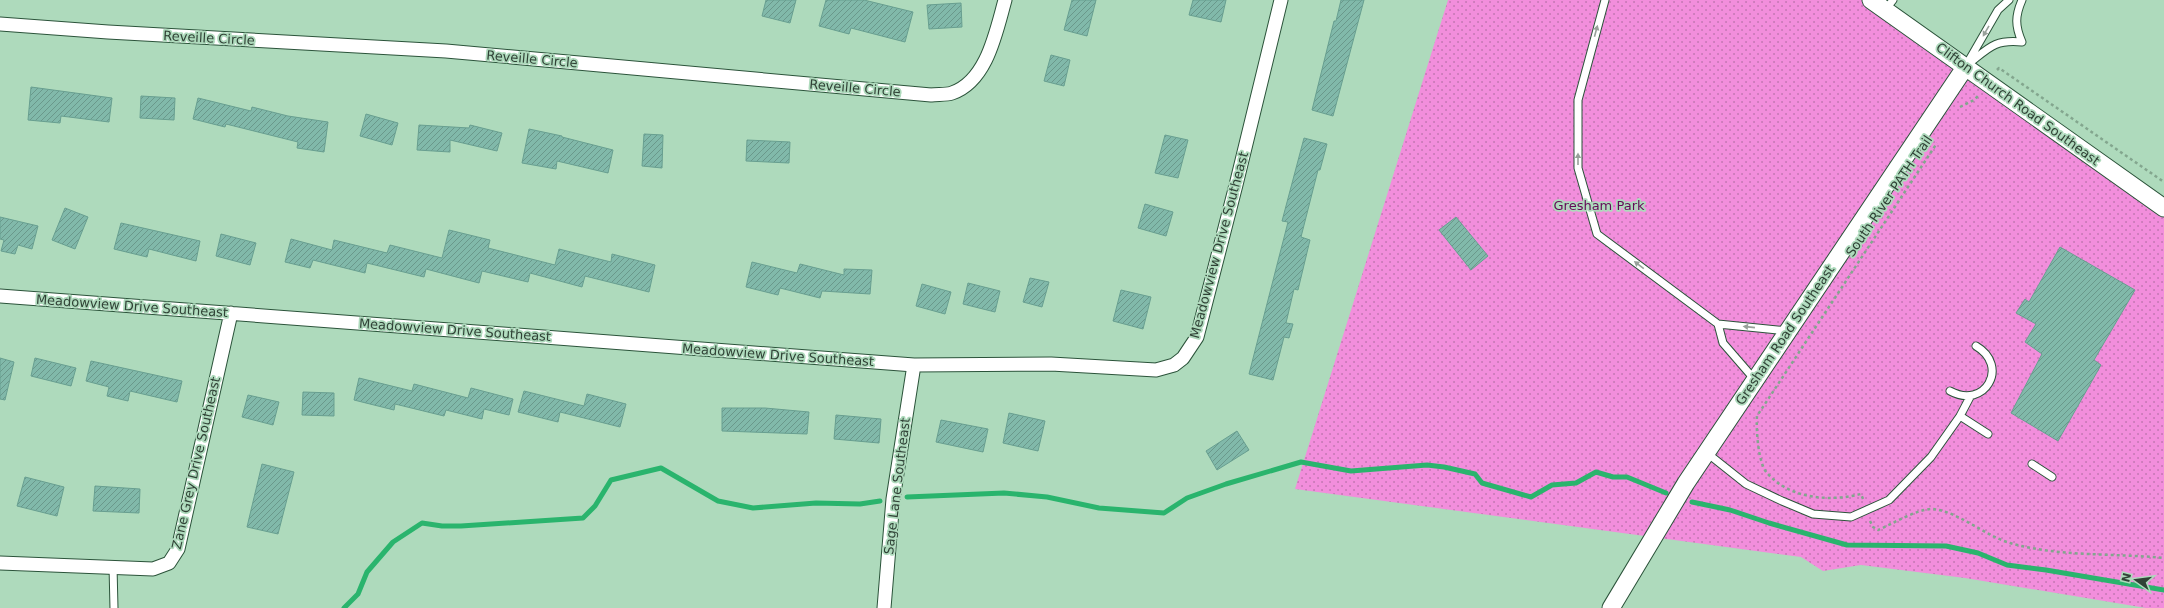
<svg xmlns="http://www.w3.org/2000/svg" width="2164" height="608" font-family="'DejaVu Sans',sans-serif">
<defs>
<pattern id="park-dots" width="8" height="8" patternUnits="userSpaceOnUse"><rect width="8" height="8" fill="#f28edc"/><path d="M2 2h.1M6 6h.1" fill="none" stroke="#c476b3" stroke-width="1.8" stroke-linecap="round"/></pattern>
<pattern id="building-hatch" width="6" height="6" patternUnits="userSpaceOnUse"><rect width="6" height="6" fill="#81b9aa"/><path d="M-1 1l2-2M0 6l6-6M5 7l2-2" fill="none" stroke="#6a988b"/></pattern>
</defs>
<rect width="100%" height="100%" fill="#aedabc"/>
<!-- park -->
<path fill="url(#park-dots)" d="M1448,0H1880L2164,207V608H2146L1965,578L1861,565L1823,571L1801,557L1295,489Z"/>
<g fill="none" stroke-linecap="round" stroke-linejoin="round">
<!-- stream -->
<path stroke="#2ab46d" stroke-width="5" d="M907,497L1004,493L1047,497L1099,508L1164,513L1187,498L1226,484L1301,462L1351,471L1427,465L1444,467L1475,474L1482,483L1531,497L1552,485L1576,483L1596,472L1613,477H1627L1666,493
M1692,502L1730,510L1769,523L1847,545L1946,546L1978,553L2007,565L2046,570L2164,590
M344,608L358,594L367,572L393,542L422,523L442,526H461L583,518L595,506L611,480L661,468L718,501L753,508L816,503L860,504L880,501"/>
</g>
<!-- building -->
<path fill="url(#building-hatch)" stroke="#689f90" d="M766,0H796L790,23L762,16Z
M826,0H864L913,12L905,42L851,28L849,34L819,26Z
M1072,0H1096L1087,36L1064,30Z
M1193,0H1226L1221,22L1189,15Z
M1341,0H1364L1333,116L1312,110L1334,21H1336Z
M961,3L962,27L929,29L927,5Z
M1051,55L1070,60L1064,86L1044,81Z
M31,87L112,98L109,122L61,116L60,123L28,120Z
M141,96L175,98L174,120L140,118Z
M198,98L251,111L252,107L288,116L328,122L324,152L297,148L298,142L226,124L225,127L193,119Z
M366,114L398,123L392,145L360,136Z
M419,125L469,128L470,125L502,133L497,151L450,140V152L417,150Z
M529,129L562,136V137L613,150L608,173L557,161L556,169L522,163Z
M644,134L663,135L662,168L642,166Z
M1165,135L1188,140L1178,178L1155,173Z
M1304,138L1327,144L1320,170H1318L1301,237L1310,240L1298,290L1294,289L1286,323L1293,324L1289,338L1284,337L1273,380L1249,374L1288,222L1282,221Z
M747,140L790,142L789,163L746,161Z
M1145,204L1173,212L1166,236L1138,228Z
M65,208L88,217L75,249L52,240Z
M0,217L38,226L32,249L18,245L15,254L1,251L4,240L0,239Z
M1456,217L1488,256L1471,270L1439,230Z
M121,223L200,241L196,261L149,249L147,257L114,249Z
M449,230L490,240L488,248L555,265L559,249L611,262L612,254L655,265L649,292L585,276L582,287L530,273L528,282L482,271L479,283L426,269L424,277L367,263L365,273L313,260L310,268L285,262L291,239L332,250L334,240L387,253L390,245L442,258Z
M221,234L256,243L250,265L216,256Z
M2060,247L2135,290L2094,360L2101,365L2058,441L2011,413L2042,354L2025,342L2036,324L2016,313L2025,299L2029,302Z
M752,262L797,273L800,264L844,275V269L872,270L870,294L822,291L820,298L780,288L778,295L746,287Z
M1030,278L1049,282L1042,307L1023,302Z
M968,283L1000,291L995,312L963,304Z
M922,284L951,292L945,314L916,306Z
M1121,290L1151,297L1143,329L1113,321Z
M0,358L14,362L5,400L0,399Z
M35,358L76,368L71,386L31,376Z
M91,361L182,381L177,402L130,391L128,401L107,396L109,387L86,381Z
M359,378L412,391L414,384L468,398L471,388L513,399L509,415L484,409L482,419L446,410L444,416L395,404L394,410L354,400Z
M524,391L584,406L587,394L626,404L620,427L560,412L558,422L518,412Z
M303,392L334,393V416L302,415Z
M248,395L279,402L273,425L242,417Z
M722,408H765L809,412L807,434L722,431Z
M1009,413L1045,421L1038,451L1003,443Z
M836,415L881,419L879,443L834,439Z
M941,420L988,429L983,452L936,442Z
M1237,431L1249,450L1217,470L1206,451Z
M262,464L294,472L278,534L247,527Z
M25,477L64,487L57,516L17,506Z
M95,486L140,489L139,513L93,511Z"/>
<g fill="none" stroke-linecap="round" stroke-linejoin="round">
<defs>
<path id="service" d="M1605,0L1578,100V168L1597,234L1718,324L1788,331
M1885,10L1893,0
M1968,62L1998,10L2009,0
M1966,66C1988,49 1993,39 2022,42C2015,26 2015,16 2022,0
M1718,324L1723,343L1755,380
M1950,391C1985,410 2010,366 1976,346
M1960,416L1988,434
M1707,453L1746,484L1782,501L1813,514L1851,517L1889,500L1931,457L1960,416L1970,397
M2032,464L2052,477
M113,566L114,608"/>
<path id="minor" d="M0,24L108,32L446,51L931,95C937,94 946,95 952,93C987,81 996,32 1005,0
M0,296L914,365L1051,364L1156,370L1174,365L1183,358L1197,337L1236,185L1281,0
M0,563L153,569L169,563L178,549L231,313
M884,608L893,499L914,365"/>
<path id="tertiary" d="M1871,0L2164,208
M1611,608L1686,483L1966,66"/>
</defs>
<!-- service casing -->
<use href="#service" stroke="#2b533a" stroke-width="9"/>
<!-- minor casing -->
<use href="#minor" stroke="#2b533a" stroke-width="15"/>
<!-- tertiary casing -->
<use href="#tertiary" stroke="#2b533a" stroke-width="19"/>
<!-- path -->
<path stroke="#83a68e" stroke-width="2.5" stroke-dasharray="3 3" stroke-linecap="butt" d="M1997,70L1999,68L2164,182
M1960,107L1974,100L1978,96
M1863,499L1861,494C1829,502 1790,499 1767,473C1758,463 1756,429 1757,416L1937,143
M1870,521L1873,527L1878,530C1892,524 1917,509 1932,509C1958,511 1985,536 2010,543C2058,557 2114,553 2164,558"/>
<!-- service -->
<use href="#service" stroke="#fff" stroke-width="7"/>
<!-- minor -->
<use href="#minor" stroke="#fff" stroke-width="13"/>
<!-- tertiary -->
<use href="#tertiary" stroke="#fff" stroke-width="17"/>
</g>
<!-- one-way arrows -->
<defs><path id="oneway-solid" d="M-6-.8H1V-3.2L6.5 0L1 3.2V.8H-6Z"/></defs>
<g fill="#98a09a">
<use href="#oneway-solid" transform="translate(1596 31) rotate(-75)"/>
<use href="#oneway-solid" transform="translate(1986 31) rotate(120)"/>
<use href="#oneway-solid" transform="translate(1578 159) rotate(-90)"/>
<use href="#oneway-solid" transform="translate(1639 265) rotate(-143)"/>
<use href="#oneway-solid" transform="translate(1749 327) rotate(-174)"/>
</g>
<g text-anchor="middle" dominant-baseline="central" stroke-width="3.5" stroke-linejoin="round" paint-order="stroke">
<!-- street labels -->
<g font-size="13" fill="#304236" stroke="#aedabc">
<text transform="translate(209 38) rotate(3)">Reveille Circle</text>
<text transform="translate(532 59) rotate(5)">Reveille Circle</text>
<text transform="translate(855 88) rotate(5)">Reveille Circle</text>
<text transform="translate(2018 104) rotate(36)">Clifton Church Road Southeast</text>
<text transform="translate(1889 196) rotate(-56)">South River PATH Trail</text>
<text transform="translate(1219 245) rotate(-75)">Meadowview Drive Southeast</text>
<text transform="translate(132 306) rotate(4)">Meadowview Drive Southeast</text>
<text transform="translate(455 330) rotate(4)">Meadowview Drive Southeast</text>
<text transform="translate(1785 335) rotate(-56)">Gresham Road Southeast</text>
<text transform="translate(778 355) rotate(4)">Meadowview Drive Southeast</text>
<text transform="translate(196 463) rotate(-77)">Zane Grey Drive Southeast</text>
<text transform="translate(897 486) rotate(-83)">Sage Lane Southeast</text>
</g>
<!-- park labels -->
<g font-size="13" fill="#650858" stroke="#aedabc">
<text x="1599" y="205">Gresham Park</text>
</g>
</g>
<!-- north arrow -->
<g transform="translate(2136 580) rotate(284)" stroke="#aedabc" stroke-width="3" paint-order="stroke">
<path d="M0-3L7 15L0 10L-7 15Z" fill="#304236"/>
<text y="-6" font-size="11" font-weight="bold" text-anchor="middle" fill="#304236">N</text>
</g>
</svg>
